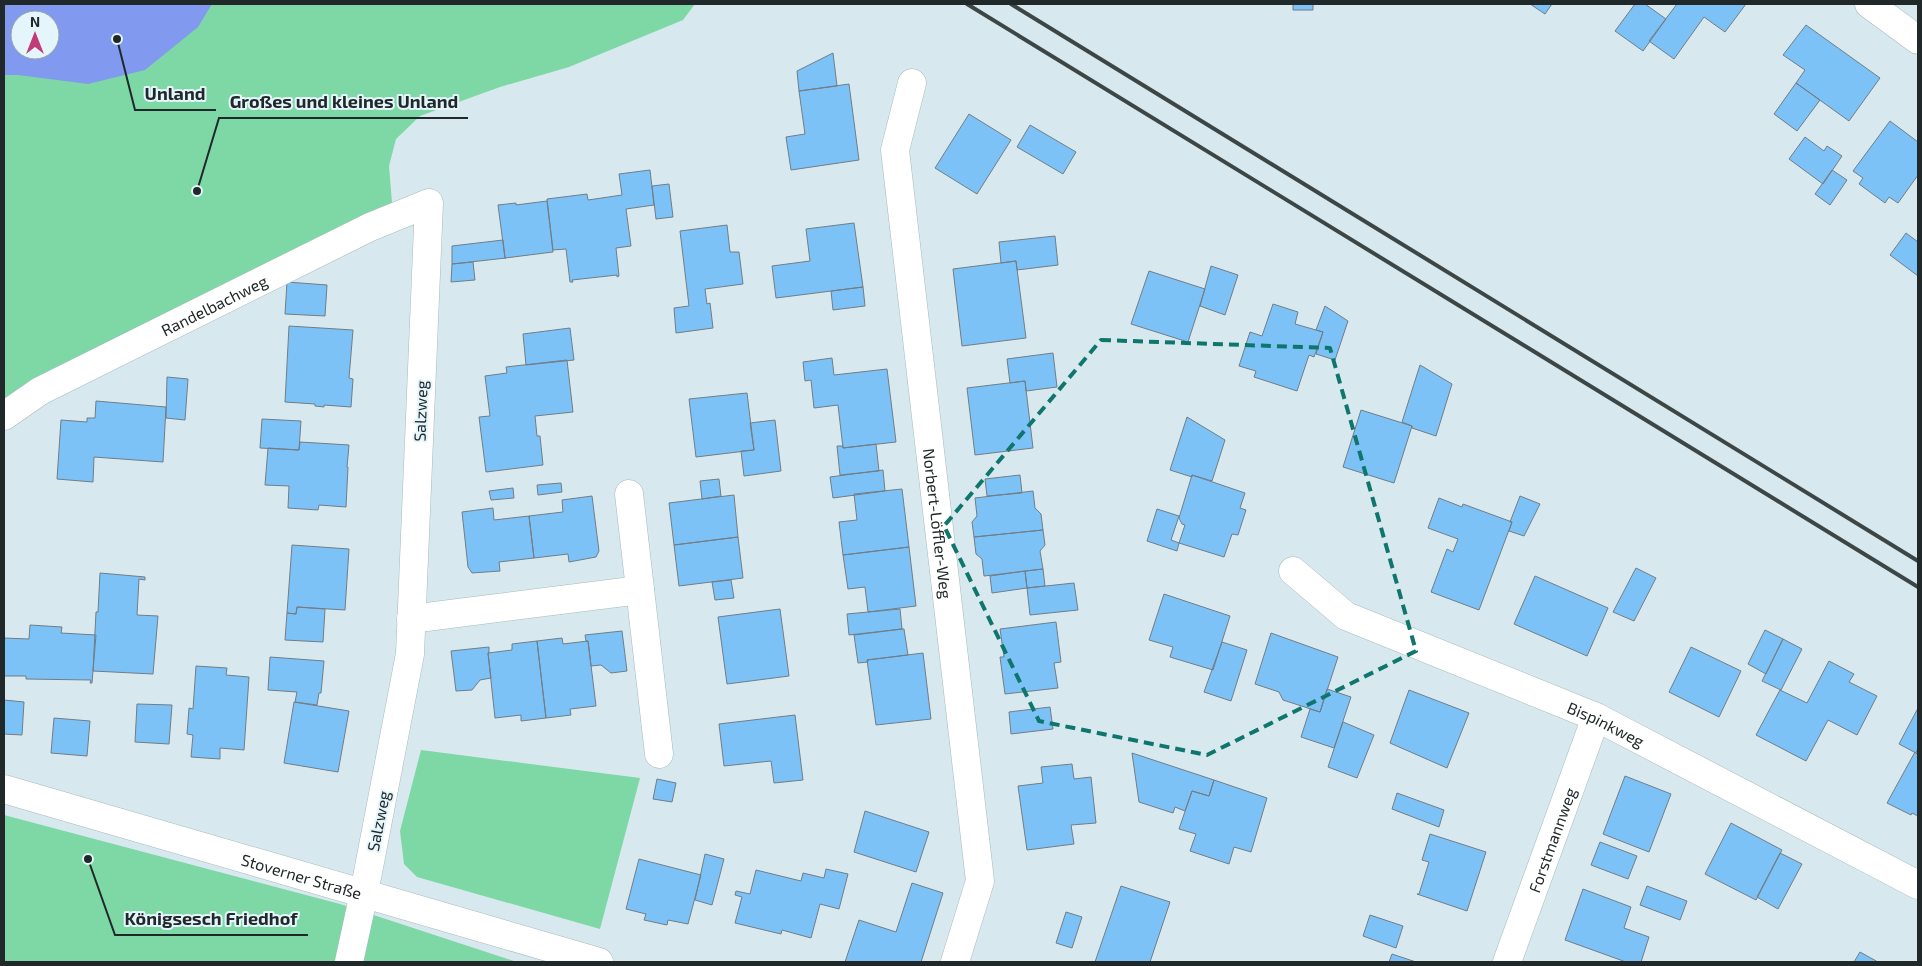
<svg xmlns="http://www.w3.org/2000/svg" width="1922" height="966" font-family="'Exo 2',sans-serif">
<rect width="100%" height="100%" fill="#d7e9ee"/>
<!-- green -->
<path fill="#7dd8a6" fill-rule="evenodd" d="M4,4H695L683,20L569,67L500,87L420,116L396,139L389,166L393,215L4,411ZM20,20H50V50H20Z
M421,750L640,778L600,929L417,877L404,864L400,831Z
M4,815L340,904L517,962H4Z"/>
<!-- water -->
<path fill="#8299f0" fill-rule="evenodd" d="M4,4H212L198,27L145,70L88,84L18,75H4ZM20,20H50V50H20Z"/>
<!-- building -->
<path fill="#7dc2f7" stroke="#717d86" d="M1293,4H1313V10H1293Z
M1530,4H1552L1545,14Z
M1635,4H1645L1666,19L1643,51L1615,31Z
M1677,4H1746L1725,32L1704,17L1674,59L1649,41Z
M1806,25L1880,78L1849,121L1796,83L1805,70L1783,55Z
M833,53L837,86L799,91L797,71Z
M1796,83L1820,100L1797,131L1774,114Z
M849,84L859,160L791,170L786,137L805,134L799,91Z
M969,114L1011,140L977,194L935,168Z
M1890,121L1918,142V175L1898,203L1889,197L1885,203L1859,184L1863,178L1853,171Z
M1030,125L1076,152L1063,174L1017,147Z
M1805,137L1824,151L1827,146L1842,156L1823,184L1789,159Z
M650,170L654,205L626,209L631,246L616,248L619,276L617,277V275L572,280L573,282H570L566,249L553,250L547,199L587,194L588,200L622,195L619,174Z
M1832,170L1847,180L1830,205L1815,194Z
M669,184L673,217L656,219L652,186Z
M547,201L553,252L505,258L498,205L516,203V205Z
M854,223L863,287L776,298L772,266L810,261L806,229Z
M727,225L730,252H739L743,284L705,289L707,304L710,303L713,328L676,333L674,308L689,306L680,231Z
M1906,233L1918,242V276L1890,255Z
M1055,236L1058,265L1017,270L1016,261L1001,263L999,242Z
M503,240L505,258H506L452,264V246Z
M1016,261L1026,338L962,346L953,269Z
M473,262L475,280L451,282L452,264Z
M1211,266L1238,275L1225,315L1200,306Z
M1149,271L1205,289L1188,342L1131,324Z
M287,282L327,285L325,316L285,314Z
M863,287L865,306L833,310L831,291Z
M1273,304L1298,312L1295,324L1323,332L1314,357L1309,355L1297,391L1254,377L1256,371L1239,366L1250,332L1262,336Z
M1325,306L1348,321L1335,360L1316,354L1323,332L1316,330Z
M289,326L353,330L349,378L353,379L351,407L324,405V407L315,406V404L285,402Z
M570,328L574,360L526,365L523,334Z
M1053,353L1057,387L1026,391L1025,381L1010,383L1007,359Z
M832,358L834,375L887,369L896,442L843,448L838,405L814,408L811,380L805,381L803,362Z
M567,360L573,412L535,416L537,436H540L543,465L486,472L479,417L490,416L485,376L507,373L506,367Z
M1420,365L1452,384L1436,436L1412,428V426L1402,422Z
M167,377L188,379L185,420L166,418Z
M1025,381L1033,448L975,455L967,388Z
M747,393L754,450L696,457L689,399Z
M96,401L166,407L163,462L94,457L93,482L57,479L61,420L87,422V418H95Z
M1361,410L1412,426L1394,483L1343,467Z
M1187,417L1225,440L1212,481L1192,475V477L1170,470Z
M262,419L301,421L299,450L260,448Z
M775,420L781,471L744,476L741,451L754,450L750,423Z
M300,442L349,445L347,467H348L346,507L319,505L318,510L288,508L289,486L265,485L268,448L299,450Z
M876,444L879,471L840,475L837,446H843V448Z
M883,470L885,491L833,498L830,477Z
M1020,475L1022,493L987,496L985,479Z
M1192,475L1245,493L1240,508L1246,510L1238,535L1232,534L1224,557L1179,543L1185,525L1182,524L1179,518Z
M719,479L721,496L702,499L700,481Z
M561,483L562,492L538,495L537,485Z
M513,488L514,498L491,500L489,491Z
M902,489L909,547L843,555L839,522L857,520L854,494Z
M1033,491L1035,508L1041,514L1043,530L974,537L972,522L977,516L975,498Z
M734,495L738,537L674,545L669,503Z
M592,496L599,551L596,557L569,562L568,554L534,558L529,516L563,512L562,500Z
M1520,496L1540,504L1524,536L1509,531L1512,522H1510Z
M1439,498L1462,507L1463,504L1512,522L1479,610L1431,592L1447,549L1453,552L1458,539L1428,528Z
M493,508L494,520L529,516L534,558L499,562L500,571L472,573L468,567L462,512Z
M1157,509L1179,516L1171,540L1179,543L1177,551L1147,541Z
M1043,530L1045,545L1040,551L1043,569L984,576L982,559L976,554L974,537Z
M738,537L743,578L679,586L674,545Z
M292,545L349,549L345,610L297,607L296,614L287,613Z
M909,547L916,606L868,612L865,587L848,589L843,555Z
M1636,568L1656,578L1634,621L1613,612Z
M1043,569L1045,586L1027,588L1025,571Z
M1025,571L1027,588L992,593L990,576Z
M100,573L145,577V580L139,579L137,615L158,616L153,674L93,671L96,612H98Z
M1535,576L1608,608L1587,656L1514,624Z
M731,580L734,598L715,600L712,582Z
M1074,583L1078,610L1030,615L1027,588Z
M1164,594L1230,616L1213,670L1170,657L1173,647L1149,640Z
M297,607L325,609L323,642L285,640L287,613L296,614Z
M780,609L789,676L727,684L718,617Z
M900,609L902,629L849,635L847,614Z
M1056,622L1061,662L1054,663L1058,688L1005,694L1000,657H1004L1000,629Z
M30,625L62,627L61,633L96,635L92,683H90L91,680L26,679V676H4V638L29,639Z
M902,629H904L908,655L867,660L868,662L858,663L854,635Z
M1765,630L1783,639L1766,674L1748,664Z
M622,631L627,671L611,673L601,665L591,666L588,641H586L585,635Z
M1271,633L1338,657L1320,712L1283,700L1279,692L1255,684Z
M562,638L563,644L588,641L596,706L570,709L571,715L546,718L537,641Z
M1783,639L1802,649L1781,690L1762,681Z
M537,641L546,718L521,721V715L495,718L488,653L512,650V644Z
M1222,642L1247,650L1231,701L1204,692Z
M489,647V653H488L491,678L480,680L472,690L456,691L451,651Z
M1691,647L1741,671L1719,717L1669,692Z
M923,653L931,719L876,725L867,660Z
M270,657L324,661L321,693H319L317,705L295,702L297,692L268,690Z
M1829,661L1854,674L1849,682L1877,696L1857,735L1828,720L1806,761L1756,735L1780,690L1807,703Z
M196,666L227,668L226,675L249,677L244,750L220,748V759L191,757L193,735L187,734L189,708L193,709Z
M1327,689L1351,697L1334,748L1301,737L1310,709L1320,712Z
M1409,690L1469,713L1447,768L1390,743Z
M4,700L24,702L22,735L4,734Z
M294,702L349,711L338,772L284,763Z
M137,704L172,705L169,744L135,742Z
M1050,707L1053,729L1011,734L1009,712Z
M1918,708V748L1916,753L1899,744Z
M795,715L803,780L774,783L771,761L724,766L719,724Z
M54,718L90,721L87,756L51,753Z
M1343,722L1374,735L1357,778L1328,767Z
M1915,752L1918,755V816L1912,813L1911,815L1887,803Z
M1132,753L1214,780L1209,796L1192,791L1185,811L1175,807L1173,813L1139,802Z
M1072,764L1074,779L1091,777L1096,823L1071,825L1074,844L1027,850L1018,786L1043,783L1041,767Z
M1625,776L1671,794L1649,852L1603,834Z
M657,779L676,783L672,802L653,799Z
M1214,780L1267,798L1251,852L1234,847L1229,864L1190,851L1196,834L1179,829L1192,791L1209,796Z
M1397,793L1444,810L1439,827L1392,809Z
M865,811L929,832L916,872L854,852Z
M1731,823L1782,850L1756,900L1705,874Z
M1430,834L1486,852L1467,911L1417,894H1419L1429,862L1422,860Z
M1600,842L1637,856L1628,879L1591,865Z
M1780,853L1802,864L1778,909L1757,897Z
M705,854L724,859L712,905L695,900Z
M639,859L701,875L688,924L668,920L667,925L644,920L646,914L626,909Z
M826,869L848,874L839,909L820,904L811,938L782,930L781,934L735,923L742,897L735,895L736,891L750,894L756,870L801,881L803,873L824,878Z
M912,883L943,893L921,962H845L859,920L896,932Z
M1121,886L1170,902L1150,962H1095Z
M1647,886L1687,901L1680,920L1640,905Z
M1583,889L1631,907L1624,928L1649,937L1641,962H1626L1565,940Z
M1066,912L1082,917L1072,948L1056,943Z
M1370,915L1403,926L1396,948L1363,936Z
M1860,952L1878,962H1854Z
M1392,954L1416,962H1389Z"/>
<g fill="none" stroke-linecap="round" stroke-linejoin="round">
<defs>
<g id="minor">
<path d="M1869,4L1918,40"/>
<path id="s1" d="M912,83L895,150L980,881L955,962"/>
<path id="s2" d="M4,416L40,391L370,227L429,203L410,654L364,893L349,962"/>
<path d="M629,494L659,754"/>
<path id="s3" d="M1293,571L1346,616L1596,717L1918,885"/>
<path d="M411,619L640,590"/>
<path id="s4" d="M4,789L599,962"/>
<path id="s5" d="M1507,962L1596,717"/>
</g>
</defs>
<!-- minor casing -->
<use href="#minor" stroke="#a7b9bd" stroke-width="29"/>
<!-- minor -->
<use href="#minor" stroke="#fff" stroke-width="28"/>
<!-- rail -->
<path stroke="#3d4647" stroke-width="4" d="M967,4L1918,587
M1011,4L1918,561"/>
</g>
<!-- marked area -->
<path fill="none" stroke="#0f766e" stroke-width="4" stroke-dasharray="10 6" stroke-linejoin="round" d="M1101,340L1330,348L1416,651L1207,755L1039,721L944,526Z"/>
<g text-anchor="middle" dominant-baseline="central" stroke-width="4" stroke-linejoin="round" paint-order="stroke">
<!-- street labels -->
<g font-size="16" fill="#212829" stroke="#e4f6fb">
<text stroke="none"><textPath href="#s2" startOffset="238">Randelbachweg</textPath></text>
<text transform="translate(420 411) rotate(-88)">Salzweg</text>
<text stroke="none"><textPath href="#s1" startOffset="445">Norbert-Löffler-Weg</textPath></text>
<text stroke="none"><textPath href="#s3" startOffset="351">Bispinkweg</textPath></text>
<text transform="translate(378 821) rotate(-79)">Salzweg</text>
<text stroke="none"><textPath href="#s5" startOffset="130">Forstmannweg</textPath></text>
<text stroke="none"><textPath href="#s4" startOffset="310">Stoverner Straße</textPath></text>
</g>
</g>
<!-- callouts -->
<path fill="none" stroke="#212829" stroke-width="2" d="M117 39L135 110H216M197 191L219 118H468M88 859L115 935H308"/>
<g fill="#212829" stroke="#e4f6fb" stroke-width="2">
<circle cx="117" cy="39" r="5"/>
<circle cx="197" cy="191" r="5"/>
<circle cx="88" cy="859" r="5"/>
</g>
<g font-size="18" text-anchor="middle" font-weight="bold" fill="#212829" stroke="#e4f6fb" stroke-width="4" stroke-linejoin="round" paint-order="stroke">
<text x="175" y="100">Unland</text>
<text x="344" y="108">Großes und kleines Unland</text>
<text x="211" y="925">Königsesch Friedhof</text>
</g>
<!-- border -->
<rect width="1922" height="966" fill="none" stroke="#212829" stroke-width="10"/>
<!-- north arrow -->
<g transform="translate(35 35)"><circle r="24" fill="#e4f6fb" stroke="#96a4a7"/>
<path d="M0-4L9 19L0 12L-9 19Z" fill="#c13b7a"/>
<text y="-8" font-size="14" font-weight="bold" text-anchor="middle" fill="#212829">N</text>
</g>
</svg>
